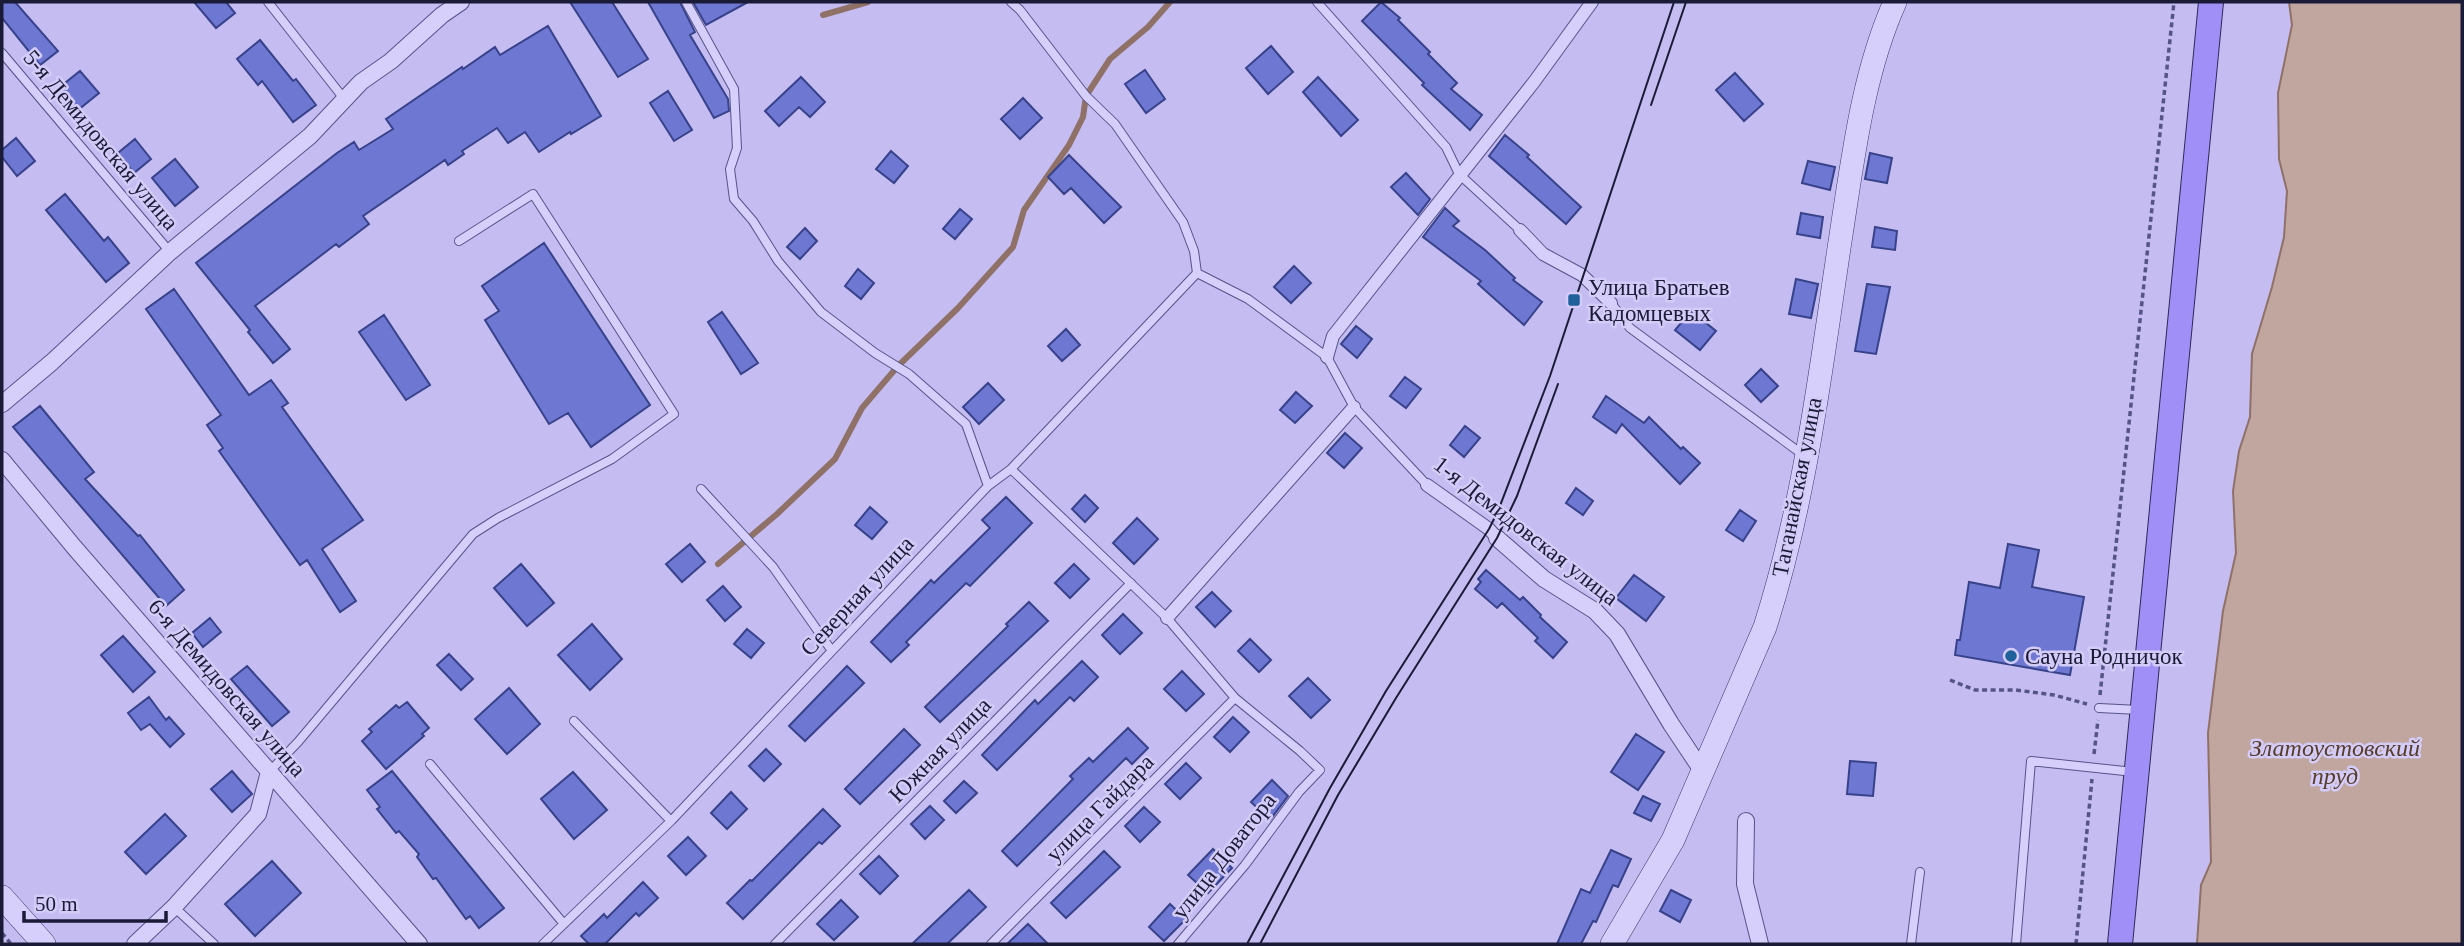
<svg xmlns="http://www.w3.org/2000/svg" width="2464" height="946" font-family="'Times New Roman',serif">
<rect width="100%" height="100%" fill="#c5bcf1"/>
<!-- water -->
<path fill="#c1a6a0" stroke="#8f7167" stroke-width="2" d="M2289,2H2462V944H2197L2201,885L2211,862L2208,733L2223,611L2236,553L2233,491L2239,451L2250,417L2252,354L2272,287L2284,237L2287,191L2279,159L2278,93L2292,25Z"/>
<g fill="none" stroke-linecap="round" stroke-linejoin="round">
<!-- stream -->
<path stroke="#8f7167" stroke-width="6" d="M823,15L868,2
M718,564L777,514L835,459L862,408L898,366L958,308L1013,247L1024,210L1069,145L1083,117L1086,96L1110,59L1148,27L1170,2"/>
</g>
<!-- building -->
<path fill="#6e78d2" stroke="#38428a" stroke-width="2" d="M2,2H15L58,51L40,65L2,18Z
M194,2H226L235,13L216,28Z
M570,2H612L648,59L618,77Z
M648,2H680L695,32L690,35L728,99L729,111L714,118Z
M693,2H748L706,25Z
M1381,2L1400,18L1398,20L1430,52L1428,54L1457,83L1451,89L1482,115L1470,130L1422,85L1424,83L1362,21Z
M548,26L601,116L571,134L570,132L539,152L525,132L508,143L497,128L462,151L464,154L448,165L445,160L363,216L369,224L339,247L336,244L255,306L290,349L273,363L248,332L250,330L196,263L337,153L354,142L359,150L393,129L386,119L462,67L463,69L495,47L500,55Z
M260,40L293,81L296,79L316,105L293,122L262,81L258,85L237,59Z
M1271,46L1293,72L1268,94L1246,68Z
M1145,70L1165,99L1146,113L1125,84Z
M80,71L99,93L78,110L60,87Z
M1735,73L1763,104L1744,121L1716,90Z
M801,77L825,102L810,117L799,107L779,126L765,111Z
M1318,77L1358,120L1341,136L1303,92Z
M668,91L692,130L674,141L650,103Z
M1023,98L1042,118L1020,139L1001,119Z
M1505,135L1529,155L1527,157L1581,207L1566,224L1489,156Z
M16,138L35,161L17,176L2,157V150Z
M135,139L151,159L134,173L118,153Z
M891,151L908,166L894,183L876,169Z
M1870,153L1892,158L1887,183L1865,179Z
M1069,155L1121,207L1104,223L1071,188L1064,194L1048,177Z
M175,159L198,187L175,206L152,178Z
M1808,161L1835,167L1830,190L1802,183Z
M1406,173L1430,199L1418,215L1391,187Z
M65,194L104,241L108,237L129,263L106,282L46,210Z
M1445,208L1459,221L1453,226L1485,250L1515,278L1513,280L1542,302L1524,325L1478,284L1481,281L1423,237Z
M960,209L972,219L955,239L943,229Z
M1801,213L1823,217L1820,238L1797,234Z
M1875,227L1897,231L1895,250L1872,247Z
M805,228L817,241L800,259L787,247Z
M544,243L650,405L591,447L568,413L549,424L485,320L499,311L482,286Z
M1294,266L1311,283L1291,303L1274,287Z
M858,269L874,283L861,299L845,286Z
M1796,279L1818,284L1811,318L1789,314Z
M1867,284L1890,287L1876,354L1855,351Z
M174,289L249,395L271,380L288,403L282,407L363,520L322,549L356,601L340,612L307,560L300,565L219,451L223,448L207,425L221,415L146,309Z
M1691,311L1716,331L1700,350L1675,330Z
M722,312L758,363L741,374L708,322Z
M384,315L430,385L406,400L359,332Z
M1356,326L1372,339L1357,358L1341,344Z
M1066,329L1080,345L1062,361L1048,346Z
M1761,369L1778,386L1761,402L1745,385Z
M1405,377L1421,389L1406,408L1390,396Z
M988,383L1004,400L979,424L963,407Z
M1296,392L1312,406L1295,423L1280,410Z
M1606,396L1644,423L1649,417L1681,449L1683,447L1700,463L1680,484L1622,424L1616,433L1593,417Z
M40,406L94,472L85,479L138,536L140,535L184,590L166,606L13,427Z
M1465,426L1480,438L1464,457L1450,445Z
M1345,433L1362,448L1344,468L1327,453Z
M1576,488L1593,501L1583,515L1566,503Z
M1085,495L1098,508L1085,522L1072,509Z
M1006,497L1032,523L970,586L966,583L906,642L909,645L891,662L871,642L931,580L934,583L990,528L982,520Z
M870,507L887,522L872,539L855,525Z
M1740,510L1756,521L1743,541L1726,530Z
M1137,518L1158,539L1134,564L1113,543Z
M690,544L705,562L682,582L666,564Z
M2008,544L2039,550L2032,587L2084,597L2070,675L1955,655L1957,640H1960L1969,582L2000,588Z
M521,564L554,603L527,626L494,588Z
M1074,564L1089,579L1070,598L1055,583Z
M1486,570L1520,600L1523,597L1541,615L1540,617L1567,642L1553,658L1535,641L1538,638L1502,603L1497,608L1475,589L1481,582L1478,579Z
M1634,575L1664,597L1646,621L1616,598Z
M723,586L741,607L725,621L707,600Z
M1212,592L1231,611L1215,627L1196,607Z
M1029,602L1048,621L940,722L925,707L1008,626L1006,624Z
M1123,614L1142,633L1120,654L1102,635Z
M210,618L221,632L203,647L192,633Z
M592,624L622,659L590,690L558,655Z
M747,629L764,643L751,658L734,644Z
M123,636L155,672L133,692L101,655Z
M1250,639L1271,660L1259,672L1238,651Z
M449,654L473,679L461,690L437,665Z
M1082,661L1098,677L1074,701L1070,697L997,770L982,755L1035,700L1038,704Z
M247,666L289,712L272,726L231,679Z
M847,666L864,683L805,741L789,726Z
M1182,671L1204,694L1186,711L1164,689Z
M1308,678L1330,700L1311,718L1289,696Z
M509,688L540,724L507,754L475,719Z
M149,697L166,720L169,717L184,734L170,747L150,724L141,730L128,713Z
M407,702L429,728L422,734L424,736L386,769L362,741L372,732L369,729L396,705L399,708Z
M1233,717L1249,732L1230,752L1214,737Z
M1128,728L1148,748L1132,764L1126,758L1017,866L1002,851L1073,779L1070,776L1089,758L1093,762Z
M904,729L920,745L860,804L845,789Z
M1636,734L1664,752L1638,790L1611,772Z
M766,749L781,764L764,781L749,766Z
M1850,761L1876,763L1873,796L1847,794Z
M1186,763L1201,778L1180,799L1165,784Z
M232,771L252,794L232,812L211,789Z
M392,771L504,908L479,928L470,916L466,919L436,878L433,879L417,857L419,854L399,831L396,833L377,809L380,807L367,790Z
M573,772L607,810L574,839L541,799Z
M1272,780L1288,796L1270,820L1251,802Z
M964,781L977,793L956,813L944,801Z
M731,792L747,809L727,829L711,813Z
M1643,796L1660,804L1651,821L1634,813Z
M930,806L944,820L925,839L911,824Z
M1144,807L1160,822L1140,842L1125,826Z
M823,809L840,826L822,844L819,842L743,919L727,903L750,880L752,881Z
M165,814L186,836L146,874L125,852Z
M688,837L706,856L686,875L668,856Z
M1213,849L1232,868L1208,893L1188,875Z
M1611,850L1631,859L1618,887L1613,885L1596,922L1593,921L1581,944H1557L1581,889L1590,893Z
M1104,851L1120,867L1066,918L1051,903Z
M879,856L898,876L880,894L860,874Z
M272,861L301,893L255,936L225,904Z
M643,882L658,898L639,916L636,913L605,944H589L581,936L604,914L607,918Z
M969,890L986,907L947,944H912Z
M1671,890L1691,900L1680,922L1660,911Z
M841,900L858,917L834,940L817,924Z
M1170,904L1186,919L1164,941L1149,927Z
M1028,924L1048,944H1007Z"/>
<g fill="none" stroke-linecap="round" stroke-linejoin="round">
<defs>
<path id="service" d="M268,2L345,100
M686,2L734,89L737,148L730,169L734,199L753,221L778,261L821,312L875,353L909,374L966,424L988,486
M1011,2L1020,10L1086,96L1115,124L1183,222L1194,251L1197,273L1248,299L1327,357L1354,407L1427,485
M1317,2L1446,147L1459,174L1520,230
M2,53L170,252
M1611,303L1630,328L1802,454
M1011,469L1167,618L1235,698L1300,751L1320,770L1299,792L1245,865L1178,944
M701,489L773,567L832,651
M2099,708L2139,710
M574,721L671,821
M430,764L564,924
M269,772L298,742L473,534L498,518L612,459L674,414L533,194L459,241
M174,907L214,944
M543,944L671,821L988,486L1011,469L1197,273
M775,944L1131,583
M991,944L1235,698
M1911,944L1920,872
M2016,944L2031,761L2134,772"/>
<path id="pedestrian" d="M1520,230L1543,254L1582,275L1611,303
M1327,357L1333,336L1534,82L1592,2
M1427,485L1489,529L1497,538
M1167,618L1354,407"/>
<path id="minor" d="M2,404L52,362L170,252L310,136L361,82L391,61L442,15L461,2
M2,460L74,547L419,944
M1497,538L1544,579L1595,611L1617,634L1671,724L1703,772
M1746,821L1745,884L1760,944
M135,944L174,907L258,814L269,772"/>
<path id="secondary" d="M2,897L44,944
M1612,944L1673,840L1765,627C1806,499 1821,366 1841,235C1853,158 1863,73 1895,2"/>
<path id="primary" d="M2120,944L2211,2"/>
</defs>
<!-- service casing -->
<use href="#service" stroke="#555489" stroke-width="10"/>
<!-- pedestrian casing -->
<use href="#pedestrian" stroke="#555489" stroke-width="14"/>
<!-- minor casing -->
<use href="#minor" stroke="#555489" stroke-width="18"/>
<!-- secondary casing -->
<use href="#secondary" stroke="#38386b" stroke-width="24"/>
<!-- primary casing -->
<use href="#primary" stroke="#292b56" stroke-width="26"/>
<!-- path -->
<path stroke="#555489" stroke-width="3.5" stroke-dasharray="5 3.5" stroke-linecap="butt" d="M1950,680L1975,690H2016L2054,695L2087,704
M2100,695L2174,2
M2094,754L2098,720
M2,933L11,944
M2076,944L2092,779"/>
<!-- service -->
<use href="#service" stroke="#d7cffb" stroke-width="8"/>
<!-- pedestrian -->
<use href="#pedestrian" stroke="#d7cffb" stroke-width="12"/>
<!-- minor -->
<use href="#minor" stroke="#d7cffb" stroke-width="16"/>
<!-- secondary -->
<use href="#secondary" stroke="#d7cffb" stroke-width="23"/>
<!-- primary -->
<use href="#primary" stroke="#a18ff8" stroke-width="24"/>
<!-- tram -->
<path stroke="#1a1b37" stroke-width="2" d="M1651,105L1686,2
M1247,944L1330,788L1386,691L1489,529L1498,511L1550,376L1674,2
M1260,944L1338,795L1396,698L1497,538L1517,496L1558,384"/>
</g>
<!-- markers -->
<g fill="#20619c" stroke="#d4ccf8" stroke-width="2.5">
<rect x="1567" y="293" width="14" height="14" rx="3.5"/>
<circle cx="2011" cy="656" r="7"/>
</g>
<g text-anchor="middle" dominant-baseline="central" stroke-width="5" stroke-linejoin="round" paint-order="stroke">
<!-- street labels -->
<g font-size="23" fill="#1a1b37" stroke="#d4ccf8">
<text transform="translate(101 140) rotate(50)">5-я Демидовская улица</text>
<text transform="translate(1797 487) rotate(-79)">Таганайская улица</text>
<text transform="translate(1526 531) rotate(38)">1-я Демидовская улица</text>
<text transform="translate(857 596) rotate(-47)">Северная улица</text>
<text transform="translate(227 688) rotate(49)">6-я Демидовская улица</text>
<text transform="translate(940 750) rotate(-46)">Южная улица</text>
<text transform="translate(1100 808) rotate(-45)">улица Гайдара</text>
<text transform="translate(1224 856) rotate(-52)">улица Доватора</text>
</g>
<!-- poi labels -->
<g font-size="23" fill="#1a1b37" stroke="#d4ccf8" text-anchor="start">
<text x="1588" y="287">Улица Братьев<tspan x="1588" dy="26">Кадомцевых</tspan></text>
<text x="2025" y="656">Сауна Родничок</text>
</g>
<!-- water labels -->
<g font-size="24" font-style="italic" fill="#583c28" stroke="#d4ccf8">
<text x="2335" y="748">Златоустовский<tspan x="2335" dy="28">пруд</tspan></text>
</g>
</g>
<!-- border -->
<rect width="2464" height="946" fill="none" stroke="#1a1b37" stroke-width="7"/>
<!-- scale -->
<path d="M24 911v10h142v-10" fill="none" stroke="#1a1b37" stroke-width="3.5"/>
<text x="35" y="911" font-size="21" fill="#1a1b37" stroke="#d4ccf8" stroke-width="5" paint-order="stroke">50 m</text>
</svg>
